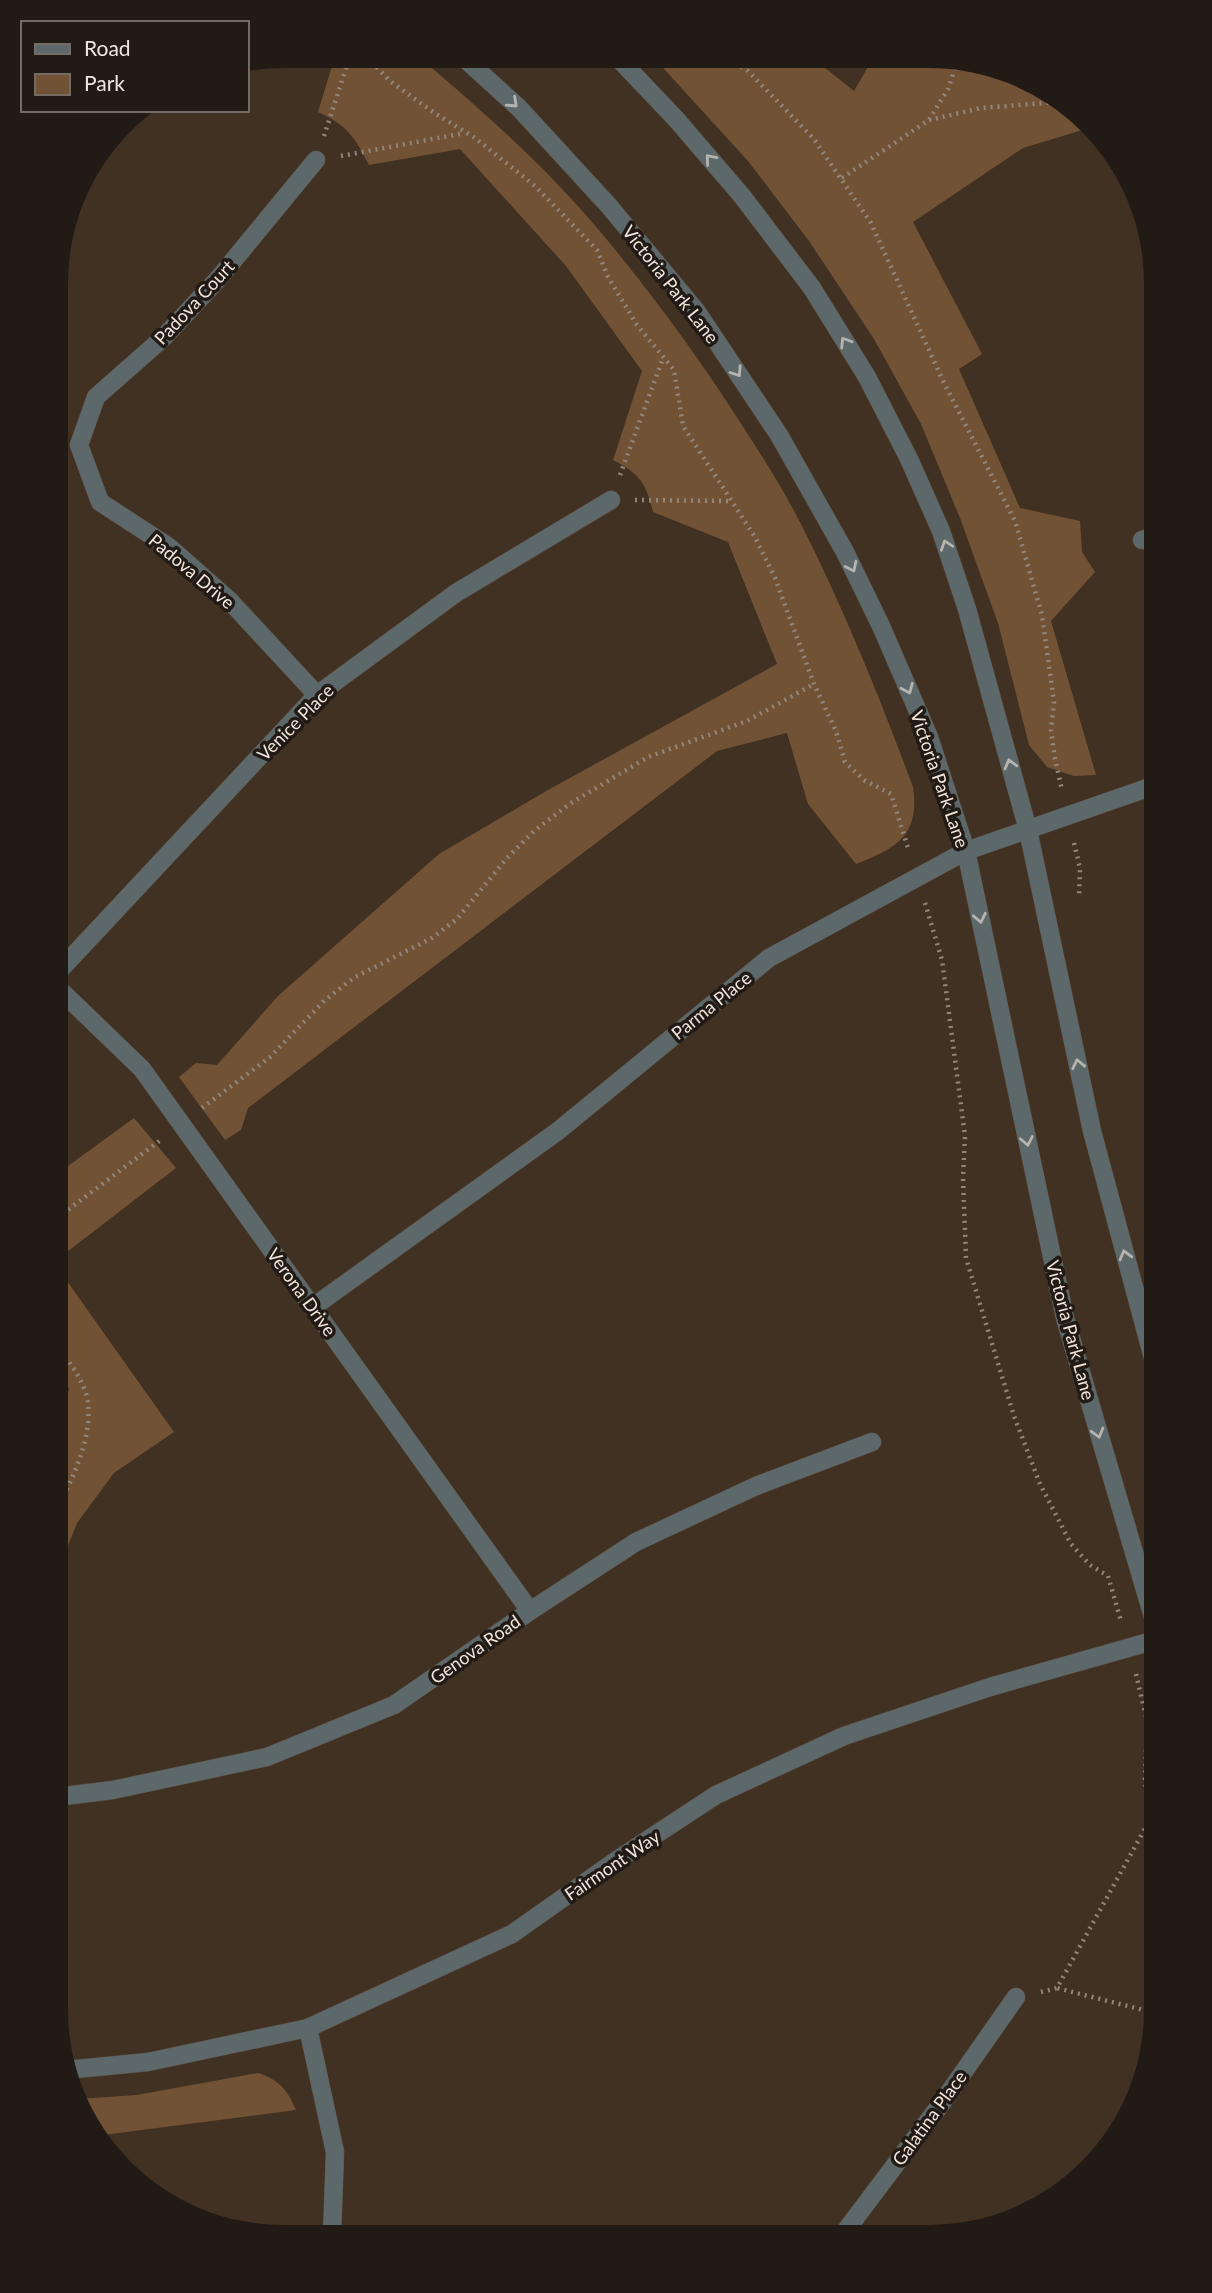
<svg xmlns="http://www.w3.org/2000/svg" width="1212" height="2293" font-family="Lato,sans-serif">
<rect width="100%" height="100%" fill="#403123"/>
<!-- green -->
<path fill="#725235" d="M335,56L419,57C486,114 553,173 608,241C654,297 697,355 736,416C759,451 782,487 801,524C844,609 880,698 913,787C920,836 896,848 856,864L808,804L787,733L717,751L248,1108L241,1130L225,1140L179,1077L196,1063L217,1065L278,996L439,854L548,790L777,664L728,542L653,512C646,483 640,474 613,460L642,371L566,266L460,149L369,165C354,136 348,126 318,112Z
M654,58L814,59L854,91L872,60H973L1078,112L1089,128L1023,148L913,222L982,354L959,369L1020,508L1080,521L1082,552L1095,572L1051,621L1096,775L1074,776L1047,767L1029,745L998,623L960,518L921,424L874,339L809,241L748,161Z
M134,1118L176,1168L63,1255L62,1274L174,1432L114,1473L77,1523L60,1566L56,1584L57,1446L69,1388L57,1384V1174Z
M258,2073C279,2080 287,2089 296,2110L103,2135L79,2099L137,2095Z"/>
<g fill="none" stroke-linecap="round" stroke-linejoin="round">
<defs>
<path id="minor" d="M316,160L218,279L164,337L96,397L79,445L100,502L169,547L229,600L317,695
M1142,540L1156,536
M57,973L317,695L456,593L611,500
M57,987L142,1069L530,1611
M313,1307L558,1131L769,958L966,851L1156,785
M56,1797L113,1790L267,1757L394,1705L530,1611L636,1542L756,1486L872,1442
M308,2028L335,2152L332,2235
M841,2237L941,2104L1016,1997"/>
<path id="tertiary" d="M463,57L519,108L609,206L697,312L779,435L845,552L881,626L929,737L966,851L1065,1318L1156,1627
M618,58L676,119L742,196L812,288L867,377L909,459L941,531L967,609L1028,830L1092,1131L1156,1369
M66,2070L148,2062L308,2028L512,1934L614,1862L716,1795L844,1736L990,1687L1156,1640"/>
</defs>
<!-- minor casing -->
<use href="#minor" stroke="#5c4e41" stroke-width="19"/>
<!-- tertiary casing -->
<use href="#tertiary" stroke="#5c4e41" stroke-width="19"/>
<!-- path -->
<path stroke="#92857a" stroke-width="4.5" stroke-dasharray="2 5" stroke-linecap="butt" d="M367,57L390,81L433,112L475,138L535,186L597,250L608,277L637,325L674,370L683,426L755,537L775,578L814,684L836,731L845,762L864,780L891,794L909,851
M729,59L748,71L813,138L871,223L944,383L1015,521L1042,615L1054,702L1051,730L1055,759L1062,790
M929,120L981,108L1057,102
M324,136L350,56
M341,156L465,133
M842,178L929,120L948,89L958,60
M620,475L663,358
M635,500L730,501
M1074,843L1080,868L1079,898
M925,903L942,960L965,1136L963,1178L966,1258L1014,1416L1040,1484L1071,1544L1090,1565L1108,1576L1121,1621
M202,1108L270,1057L325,1000L355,977L432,938L457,919L507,858L534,831L571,803L648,757L747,721L814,684
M57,1218L162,1139
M57,1508C74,1478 99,1423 84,1388C78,1373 68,1360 57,1348
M1136,1674L1147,1721L1145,1779L1150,1838L1156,1862
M1148,1823L1057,1988L1155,2013
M1041,1992L1057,1988"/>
<!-- minor -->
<use href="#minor" stroke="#5d686a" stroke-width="18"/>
<!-- tertiary -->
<use href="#tertiary" stroke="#5d686a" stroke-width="18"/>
</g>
<!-- one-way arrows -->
<defs><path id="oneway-chevron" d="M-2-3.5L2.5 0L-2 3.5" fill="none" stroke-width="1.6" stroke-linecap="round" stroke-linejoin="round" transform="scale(1.75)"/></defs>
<g stroke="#b5b4af">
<use href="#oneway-chevron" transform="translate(513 103) rotate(43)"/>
<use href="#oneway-chevron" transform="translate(710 159) rotate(-131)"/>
<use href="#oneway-chevron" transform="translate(845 342) rotate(-122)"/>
<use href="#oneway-chevron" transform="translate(737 372) rotate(56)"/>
<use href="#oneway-chevron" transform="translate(946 545) rotate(-109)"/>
<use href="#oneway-chevron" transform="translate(852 567) rotate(64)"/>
<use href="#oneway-chevron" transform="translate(908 689) rotate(67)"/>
<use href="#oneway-chevron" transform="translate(1010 764) rotate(-105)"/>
<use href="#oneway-chevron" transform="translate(980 918) rotate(78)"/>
<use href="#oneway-chevron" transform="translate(1078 1064) rotate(-102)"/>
<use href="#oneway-chevron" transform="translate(1027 1141) rotate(79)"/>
<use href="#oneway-chevron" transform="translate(1125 1255) rotate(-105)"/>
<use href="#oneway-chevron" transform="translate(1098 1433) rotate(74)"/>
</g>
<g text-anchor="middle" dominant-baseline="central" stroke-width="7" stroke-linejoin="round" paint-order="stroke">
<!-- street labels -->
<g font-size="18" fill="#f0e6dd" stroke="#221a14">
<text transform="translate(671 284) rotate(52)">Victoria Park Lane</text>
<text transform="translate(194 302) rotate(-47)">Padova Court</text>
<text transform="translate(192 571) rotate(40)">Padova Drive</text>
<text transform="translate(295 722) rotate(-45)">Venice Place</text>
<text transform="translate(940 779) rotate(71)">Victoria Park Lane</text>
<text transform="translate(711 1005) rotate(-39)">Parma Place</text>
<text transform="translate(302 1292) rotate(54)">Verona Drive</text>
<text transform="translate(1071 1330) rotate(75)">Victoria Park Lane</text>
<text transform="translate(475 1649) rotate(-35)">Genova Road</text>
<text transform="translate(612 1865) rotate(-34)">Fairmont Way</text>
<text transform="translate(929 2118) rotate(-54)">Galatina Place</text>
</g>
</g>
<!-- crop -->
<path d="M0 0H1212V2293H0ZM283 68H929A215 215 0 0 1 1144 283V2010A215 215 0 0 1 929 2225H283A215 215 0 0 1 68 2010V283A215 215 0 0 1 283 68Z" fill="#221a14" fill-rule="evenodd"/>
<!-- legend -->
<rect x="21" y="21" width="228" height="91" fill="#221a14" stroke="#746c64" stroke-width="2"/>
<rect x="35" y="44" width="35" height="10" fill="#5d686a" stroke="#746c64" stroke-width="2"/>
<text x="84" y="56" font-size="21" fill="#f0e6dd">Road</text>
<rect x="35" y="74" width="35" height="21" fill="#725235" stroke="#746c64" stroke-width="2"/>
<text x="84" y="91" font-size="21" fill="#f0e6dd">Park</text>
</svg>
